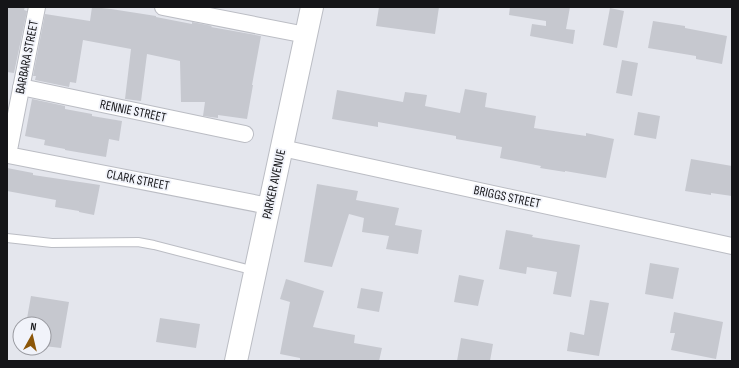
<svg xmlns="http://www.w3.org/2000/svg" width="739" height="368" font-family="'Sofia Sans Condensed',sans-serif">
<rect width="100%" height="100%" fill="#e4e6ed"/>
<!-- building -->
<path fill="#c6c8cf" d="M7,7H25L24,10L27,11L14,73L7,72Z
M92,7L111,9L156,16V17L192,24V22L212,26L211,27L261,36L252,85H253L247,119L218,115V118L203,116L205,102H181L180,61L147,54L141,101L125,99L131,49L83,40L76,83L70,82L69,87L35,80L36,76H33L45,14L90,21Z
M379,7H439L435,34L376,26Z
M510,7H570L566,29L575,30L573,44L530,36L532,24L546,26V21L509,15Z
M610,8L624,11L617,48L603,45Z
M653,21L685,26V28L727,36L722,64L696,59V56L648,48Z
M622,60L638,63L632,96L616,93Z
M465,89L487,93L485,107L536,116L534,128L586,136V133L614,139L606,178L565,171V172L540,168L541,166L500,158L502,147L456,139V136L378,122V127L332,119L337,90L403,102L405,92L427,95L425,106L460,113Z
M32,99L65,106V109L92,114V116L122,121L119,141L109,139L106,157L65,150V149L44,145L45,140L25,136Z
M638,112L660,116L656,139L634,135Z
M691,159L732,166V196L711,193V195L685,191Z
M7,168L33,173V175L100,185L94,215L79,212V211L55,207L56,200L7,191Z
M317,184L358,191L356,200L399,208L395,225L422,230L418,254L386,249L389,236L362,232L364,218L349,214L332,267L304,262Z
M506,230L533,235L532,237L580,245L571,297L553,294L557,272L527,267L526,274L499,269Z
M650,263L679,268L673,299L645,294Z
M459,275L484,280L478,306L454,302Z
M286,279L324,291L313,327L355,335L354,343L382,348L379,361H300V358L280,354L290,302L280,299Z
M361,288L383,292L379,312L357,308Z
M31,296L69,302L61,348L44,346V324H26Z
M590,300L609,303L599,356L567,351L570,332L584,335Z
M674,312L723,322L716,359L671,350L675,333H670Z
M160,318L200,324L196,348L156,342Z
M461,338L493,344L490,361H457Z"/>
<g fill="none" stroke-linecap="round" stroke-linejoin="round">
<defs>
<path id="lane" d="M7,238L52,243L138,242L154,245L255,271"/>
<path id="street" d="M163,7L306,35
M21,87L245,134
M282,148L732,246
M7,153L8,155L269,206
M8,155L37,7"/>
<path id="secondary" d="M236,361L312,7"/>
</defs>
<!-- lane casing -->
<use href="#lane" stroke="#bbbdc4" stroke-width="10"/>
<!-- street casing -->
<use href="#street" stroke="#bbbdc4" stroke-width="18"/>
<!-- secondary casing -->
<use href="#secondary" stroke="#bbbdc4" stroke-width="24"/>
<!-- lane -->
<use href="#lane" stroke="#fff" stroke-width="8"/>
<!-- street -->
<use href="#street" stroke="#fff" stroke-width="16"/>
<!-- secondary -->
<use href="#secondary" stroke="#fff" stroke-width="22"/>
</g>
<g text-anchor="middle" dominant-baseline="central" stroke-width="3.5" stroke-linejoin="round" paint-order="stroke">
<!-- street labels -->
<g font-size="13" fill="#151518" stroke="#f1f3fa">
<text transform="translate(27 57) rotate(-79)">BARBARA STREET</text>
<text transform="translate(133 111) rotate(12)">RENNIE STREET</text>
<text transform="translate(138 180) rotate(11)">CLARK STREET</text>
<text transform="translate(274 184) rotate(-78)">PARKER AVENUE</text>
<text transform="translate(507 197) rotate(12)">BRIGGS STREET</text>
</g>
</g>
<!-- border -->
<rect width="739" height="368" fill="none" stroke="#151518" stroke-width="16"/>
<!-- north arrow -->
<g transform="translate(32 336) rotate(8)"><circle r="19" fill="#f1f3fa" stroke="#999aa0"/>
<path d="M0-3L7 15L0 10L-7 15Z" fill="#8c5608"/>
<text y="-6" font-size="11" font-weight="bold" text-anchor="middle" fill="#151518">N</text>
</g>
</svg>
